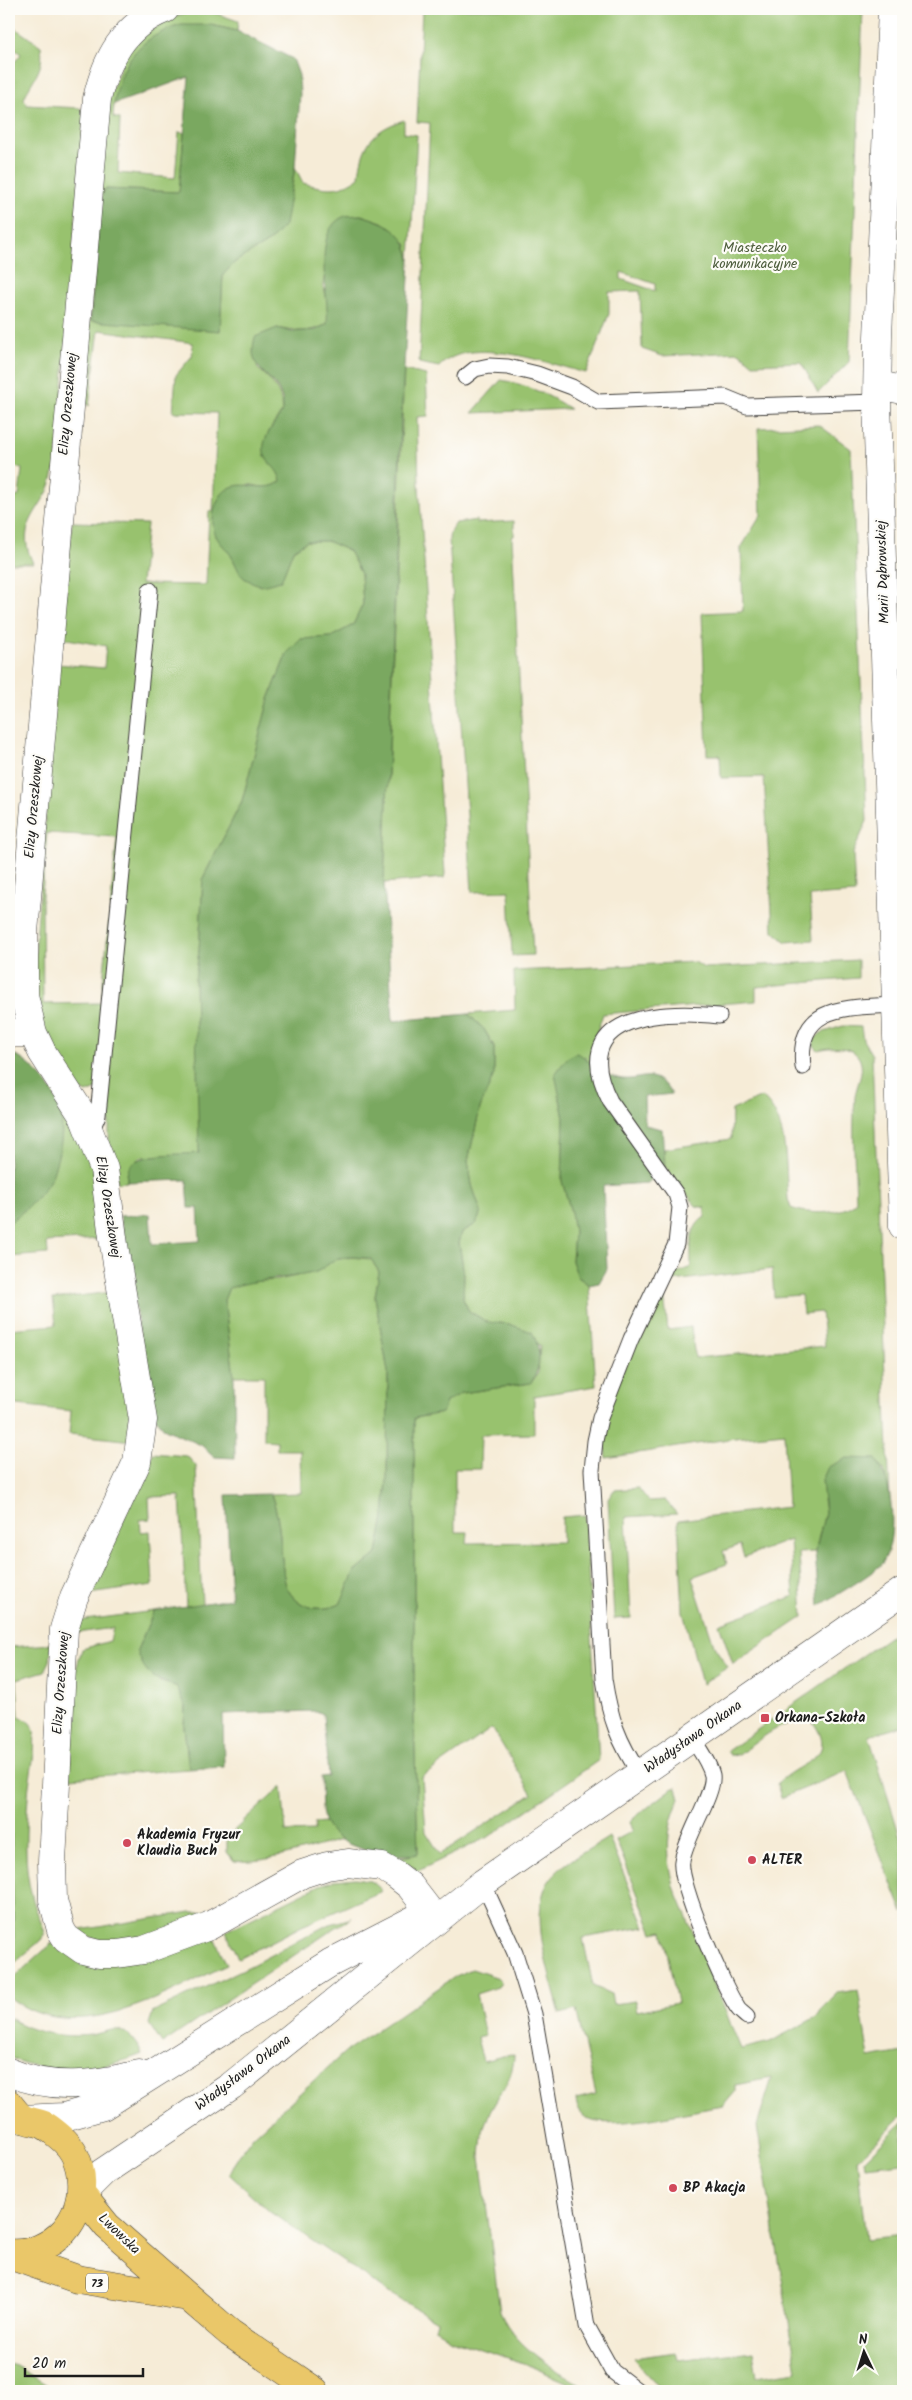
<svg xmlns="http://www.w3.org/2000/svg" width="912" height="2400" font-family="Kalam,sans-serif">
<rect width="100%" height="100%" fill="#fdfcf7"/>
<filter id="ink" filterUnits="userSpaceOnUse"><feTurbulence type="fractalNoise" baseFrequency=".02" numOctaves="2"/><feDisplacementMap in="SourceGraphic" scale="10" xChannelSelector="R" yChannelSelector="G"/><feConvolveMatrix kernelMatrix="1 2 1 2 8 2 1 2 1" color-interpolation-filters="sRGB"/></filter>
<filter id="wash" filterUnits="userSpaceOnUse"><feTurbulence type="fractalNoise" baseFrequency=".0096" numOctaves="4" result="noise"/><feDisplacementMap in="SourceGraphic" scale="20" xChannelSelector="R" yChannelSelector="G"/><feGaussianBlur stdDeviation="1.12" result="paint"/><feColorMatrix in="noise" values="0 0 0 0 0 0 0 0 0 0 0 0 0 0 0 0 0 1.4 0 .05"/><feComposite in="paint" operator="in"/></filter>
<g filter="url(#wash)">
<rect width="100%" height="100%" fill="#f6ecd7"/>
<!-- green -->
<path fill="#98c26e" stroke="#5a6f45" fill-rule="evenodd" d="M422,9H863L849,362L818,393L801,362L753,364L739,352L662,356L642,349L640,291L609,292V314L586,373C548,364 470,333 439,367L419,363L430,123L417,122ZM621,272L655,284V291L621,279Z
M206,10L238,21L237,31L211,25L114,104L113,117L120,119L118,173L175,178L179,132L184,133L179,192L105,189L220,331L223,275L235,262L270,241L291,193L295,167L303,183C325,189 340,192 359,177C362,144 373,130 404,120V133L417,135L410,259L406,243L382,222L361,215L346,216L326,266L323,285L329,306L327,324C311,333 295,332 277,328L257,368C272,380 281,391 283,410L269,431L266,458L278,470L281,481C270,490 261,487 248,484L215,535L230,553L243,577L281,580L293,550L307,541H327L349,551L361,574L363,604L353,625L331,637L301,639L287,653L269,699L242,801L203,878L199,951L195,980L200,1154L140,1157L127,1174V1182L118,1183L109,1147V1090L104,1086L87,1093L79,1089L48,1044L32,994L57,664L104,668L106,646L62,638L72,522L147,524L141,584L206,585L209,511H213L217,413L173,412L176,375L192,356L193,343L99,330L89,406L83,401L106,106L128,46L166,20L188,12ZM47,833L117,837L101,1003L43,1004L42,895Z
M9,24L41,46C45,72 32,77 24,99L27,105L80,108L84,112L57,460C54,470 52,482 48,491C33,518 17,530 33,563H9V499L19,496L22,469L9,465V69L21,54L9,45Z
M404,370L426,375L428,416L417,417L419,486L445,874L444,878L384,883Z
M501,380C525,384 550,395 570,409L472,413Z
M819,425L851,449L867,821L853,853L855,893L810,896L813,940L786,942L773,931L764,777L721,778L720,755H707L702,613L743,611L741,548L761,515L758,428Z
M477,520V523L514,521V536L512,537L533,955L512,956L509,891L472,892L449,539L450,532L456,523Z
M858,960V978L756,987V1001L603,1014L594,1041L591,1065L585,1056L559,1095L564,1118L562,1181L571,1212L574,1232L572,1261L578,1277L589,1285L596,1386L534,1396V1434L481,1435L480,1469H455V1532H468L467,1543L562,1542V1517L585,1515L599,1760L490,1836L418,1871L386,1853L402,1857L418,1854L414,1719V1418L442,1413L446,1402L462,1393L531,1383L538,1373L540,1346L509,1324L487,1322L469,1311L463,1299L464,1274L459,1243L462,1232L476,1224L481,1212L472,1185L468,1161L480,1108L494,1074V1046L484,1029L468,1014L515,1010L514,971L695,962L704,968ZM492,1728L532,1794L440,1854L426,1832L422,1777Z
M843,1026L861,1027L863,1040L872,1055L890,1500L884,1469L823,1499L825,1513L815,1552L799,1553L803,1617L733,1664L719,1624L794,1596L790,1540L744,1557L740,1545L723,1551L727,1564L692,1577L715,1648L728,1667L702,1684L683,1612L678,1520L788,1507L784,1433L735,1438L606,1458C598,1403 640,1334 663,1285L668,1330L691,1327L695,1358L825,1346L821,1312L803,1314L801,1295L774,1297L772,1269L665,1282L669,1276L691,1267C691,1249 688,1227 705,1217V1208L696,1206L665,1167L664,1149L731,1139L732,1110L762,1097C789,1119 785,1166 788,1199L791,1208C808,1215 843,1215 856,1202C855,1167 852,1131 855,1097C856,1085 865,1073 860,1060C853,1044 831,1047 818,1050L814,1046L813,1040L821,1033Z
M59,1102L93,1164L101,1239L47,1242L48,1254L9,1257V1223L29,1206Z
M352,1257L371,1259L379,1272L375,1297L388,1372L387,1480L384,1517L377,1554L354,1573L341,1604C319,1614 292,1607 285,1582C283,1575 283,1566 282,1559C280,1536 279,1516 271,1494L301,1493L300,1450H277V1441L264,1440V1376H234L224,1300L229,1287L245,1282L278,1280L316,1272L335,1260Z
M112,1292L129,1384L132,1441L69,1434L71,1411L9,1404V1329L56,1325L53,1299Z
M153,1453L187,1456L196,1466L202,1605L186,1607L180,1496L149,1497L150,1519L140,1520L141,1532L150,1531L153,1585L90,1594Z
M638,1488L649,1501L665,1500L677,1514L626,1517L631,1618L614,1619L608,1499L614,1490Z
M154,1611L137,1650L160,1682L176,1686L185,1705L184,1727L189,1769L69,1778L75,1673L82,1649L110,1641L113,1628L77,1633L78,1621Z
M903,1630V1726L869,1736L903,1846V1913L847,1771L781,1798L777,1784C799,1760 841,1760 812,1721C784,1718 760,1739 739,1755L729,1754L727,1751L892,1635Z
M52,1644L50,1661L45,1671L17,1679L19,1716C26,1719 32,1723 34,1731C37,1753 29,1775 28,1796C26,1828 23,1866 32,1896C35,1909 41,1921 45,1933L41,1940L9,1968V1647Z
M282,1786L286,1832L315,1831V1823L324,1822L332,1833L341,1840C309,1848 266,1864 234,1861L227,1852V1837Z
M673,1788H677L680,1799C665,1827 666,1858 675,1889L741,2049L770,2042L818,2016L824,2006L837,1993L858,1990L869,2058L903,2052V2115L857,2160L866,2239L903,2235V2391H663L633,2358L676,2352L678,2360L753,2351L757,2377L797,2371L757,2126L772,2078L735,2085V2092L723,2106C695,2110 613,2130 590,2120C580,2115 577,2109 576,2099L596,2094L576,2010L560,2014C551,1977 525,1909 552,1877C566,1860 591,1849 609,1837L645,1927L583,1938L593,1986L611,1994L613,2004L635,2001L637,2011L677,2003L663,1931L653,1933L616,1840L633,1831L630,1821Z
M355,1878C367,1879 374,1881 382,1891L302,1926L238,1959L226,1931L320,1885L336,1880Z
M191,1912H215C181,1924 110,1959 80,1930Z
M352,1918L335,1928L162,2044L149,2024L153,2012L252,1965L327,1925Z
M214,1937L227,1965C164,1994 75,2049 9,1997V1982L52,1943L62,1952Z
M472,1969L499,1978L501,1983L498,1987L476,1994L485,2036L477,2038L483,2061L511,2054L514,2055C514,2080 496,2097 487,2119C482,2131 481,2143 480,2157L500,2312C517,2350 557,2370 591,2391H586L526,2364L451,2339L435,2329L437,2321L389,2293L270,2212L229,2174L238,2156L253,2136L346,2051L456,1976Z
M9,2018C34,2033 62,2038 91,2035C99,2034 109,2029 118,2030C128,2031 138,2045 142,2054C99,2071 52,2077 9,2057Z
M903,2122V2163L865,2167L864,2160Z
M9,2364L16,2366L57,2391H9Z"/>
<!-- forest -->
<path fill="#7aa861" stroke="#4b623e" d="M181,25H211L237,31L293,59L299,75L300,94L295,167L285,225L270,241L235,262L223,275L220,331L91,321L101,198L105,189L179,192L189,77L114,104C122,60 138,38 181,25Z
M361,215C388,224 404,229 410,259L401,421L384,883L393,1021L468,1014L484,1029L494,1047V1074L480,1108L468,1161L472,1185L481,1212L476,1224L462,1232L459,1243L464,1274L463,1299L469,1311L487,1322L509,1324L532,1332C541,1349 542,1366 531,1383L462,1393L446,1402L442,1413L414,1418V1719L418,1854C393,1858 336,1850 325,1823C320,1810 322,1790 321,1777L328,1776L323,1714L316,1711L223,1714L224,1767L189,1769L184,1727L185,1705L176,1686C153,1680 144,1673 137,1650L154,1611L231,1599L226,1495L271,1494C279,1516 280,1536 282,1559C283,1566 283,1575 285,1582C292,1607 319,1614 340,1604L354,1573L377,1554L384,1517L387,1480L388,1372L375,1297L379,1272L371,1259C359,1257 345,1255 333,1261C326,1265 321,1271 313,1273C285,1279 256,1279 229,1288L224,1300L234,1376L235,1458L215,1457L201,1445L165,1429L153,1415L120,1216L150,1214L152,1244L200,1241L198,1208H189L187,1180L127,1182C127,1177 127,1171 130,1166C139,1152 182,1155 199,1153L195,980L199,951L203,878L242,801L269,699L287,653L301,639L331,637L353,625L363,604L361,574L349,551L327,541H307L293,550L281,581L261,586C256,583 248,581 244,578C238,573 235,561 230,554C226,548 219,543 216,536C210,524 213,506 221,495C239,473 263,497 281,481C277,467 272,468 266,458C257,441 276,424 283,410C283,406 283,399 281,395C270,369 246,372 255,337L277,328L292,332L316,330L327,324C330,296 310,229 345,216C350,215 356,216 361,215Z
M9,1051C52,1076 72,1110 57,1160C55,1166 54,1173 51,1178C42,1196 24,1211 9,1223Z
M576,1053C584,1056 585,1058 591,1064C596,1069 608,1075 614,1077C640,1086 650,1062 672,1094L644,1097L645,1125L662,1129L665,1167L648,1183L603,1186L607,1269L599,1283L589,1285L578,1277L572,1261L574,1232L571,1212L562,1181L564,1118L555,1074L567,1058Z
M847,1458L876,1459C893,1482 898,1538 883,1562C877,1572 831,1598 819,1606L815,1552L825,1513L822,1480L828,1467Z
M9,1772L10,1774L14,1948L9,1942Z"/>
</g>
<g filter="url(#ink)">
<g fill="none" stroke-linecap="round" stroke-linejoin="round">
<defs>
<path id="service" d="M465,377L475,369L489,366L508,367L537,374L572,387L598,402L725,397L747,406L877,402
M803,1067C796,1003 848,1008 895,1005
M91,1132L98,1115L150,590
M692,1738C699,1749 709,1762 712,1775C715,1793 686,1836 682,1861C678,1882 723,1986 737,2007C739,2011 744,2014 747,2017
M640,1774C618,1741 610,1718 604,1679L592,1470L595,1441L600,1418L631,1339L676,1244L680,1207L676,1194L610,1101C566,1015 659,1010 719,1016
M483,1883L515,1953L534,2014L587,2326L612,2371L638,2391"/>
<path id="minor" d="M165,9C124,25 106,59 97,99L24,932V995L33,1033L42,1052L83,1116L104,1169L114,1245L143,1420L137,1462L74,1597L64,1629L52,1862L53,1900L61,1930L66,1938L83,1950L99,1954H117L144,1950L209,1926L302,1874L327,1866L348,1863L382,1867L396,1875L410,1886L430,1912
M892,9L878,337L877,402L903,1226
M878,385L903,390
M9,1033H33"/>
<path id="tertiary" d="M9,2072C53,2091 94,2085 139,2074
M22,2119L64,2117L103,2106L330,1963L429,1912
M81,2194L103,2172L231,2086L483,1883L903,1591"/>
<path id="primary" d="M9,2104C13,2109 17,2115 22,2118C28,2122 38,2122 44,2125C50,2128 55,2133 60,2137C88,2159 87,2205 64,2231C50,2246 30,2255 9,2253
M81,2194L107,2226L188,2297L230,2333L315,2391
M9,2255L77,2279L188,2297"/>
</defs>
<!-- service casing -->
<use href="#service" stroke="#3d3b38" stroke-width="17"/>
<!-- minor casing -->
<use href="#minor" stroke="#3d3b38" stroke-width="29"/>
<!-- tertiary casing -->
<use href="#tertiary" stroke="#3d3b38" stroke-width="29"/>
<!-- primary casing -->
<use href="#primary" stroke="#3d3b38" stroke-width="29"/>
<!-- service -->
<use href="#service" stroke="#fff" stroke-width="15"/>
<!-- minor -->
<use href="#minor" stroke="#fff" stroke-width="28"/>
<!-- tertiary -->
<use href="#tertiary" stroke="#fff" stroke-width="28"/>
<!-- primary -->
<use href="#primary" stroke="#eac769" stroke-width="28"/>
</g>
</g>
<!-- markers -->
<g fill="#d1495b" stroke="#fdfcf7" stroke-width="2">
<rect x="760" y="1713" width="10" height="10" rx="2.5"/>
<circle cx="127" cy="1843" r="5"/>
<circle cx="752" cy="1860" r="5"/>
<circle cx="673" cy="2188" r="5"/>
</g>
<g text-anchor="middle" dominant-baseline="central" stroke-width="4.5" stroke-linejoin="round" paint-order="stroke">
<!-- shield labels -->
<rect fill="#fdfcf7" stroke="#605f5e" stroke-width="1" x="86" y="2273.5" width="22" height="19" rx="4"/>
<g font-size="12" font-weight="bold" fill="#1c1c1c">
<text x="97" y="2283">73</text>
</g>
<!-- park labels -->
<g font-size="14" fill="#4e5e3d" stroke="#fdfcf7">
<text x="755" y="248">Miasteczko<tspan x="755" dy="16">komunikacyjne</tspan></text>
</g>
<!-- street labels -->
<g font-size="14" fill="#1c1c1c" stroke="#fdfcf7">
<text transform="translate(68 404) rotate(-85)">Elizy Orzeszkowej</text>
<text transform="translate(883 572) rotate(-92)">Marii Dąbrowskiej</text>
<text transform="translate(34 807) rotate(-85)">Elizy Orzeszkowej</text>
<text transform="translate(108 1207) rotate(81)">Elizy Orzeszkowej</text>
<text transform="translate(61 1683) rotate(-86)">Elizy Orzeszkowej</text>
<text transform="translate(693 1737) rotate(-35)">Władysława Orkana</text>
<text transform="translate(243 2073) rotate(-37)">Władysława Orkana</text>
<text transform="translate(119 2234) rotate(44)">Lwowska</text>
</g>
<!-- poi labels -->
<g font-size="14" font-weight="bold" fill="#1c1c1c" stroke="#fdfcf7" text-anchor="start">
<text x="775" y="1718">Orkana-Szkoła</text>
<text x="137" y="1835">Akademia Fryzur<tspan x="137" dy="16">Klaudia Buch</tspan></text>
<text x="762" y="1860">ALTER</text>
<text x="683" y="2188">BP Akacja</text>
</g>
</g>
<!-- margin -->
<rect width="912" height="2400" fill="none" stroke="#fdfcf7" stroke-width="30"/>
<!-- north arrow -->
<g transform="translate(864 2352) rotate(356)" stroke="#fdfcf7" stroke-width="4" paint-order="stroke">
<path d="M0-4L9 19L0 12L-9 19Z" fill="#1c1c1c"/>
<text y="-8" font-size="14" font-weight="bold" text-anchor="middle" fill="#1c1c1c">N</text>
</g>
<!-- scale -->
<path d="M25 2368v8h118v-8" fill="none" stroke="#1c1c1c" stroke-width="2.5"/>
<text x="32" y="2368" font-size="15" fill="#1c1c1c" stroke="#fdfcf7" stroke-width="4" paint-order="stroke">20 m</text>
</svg>
